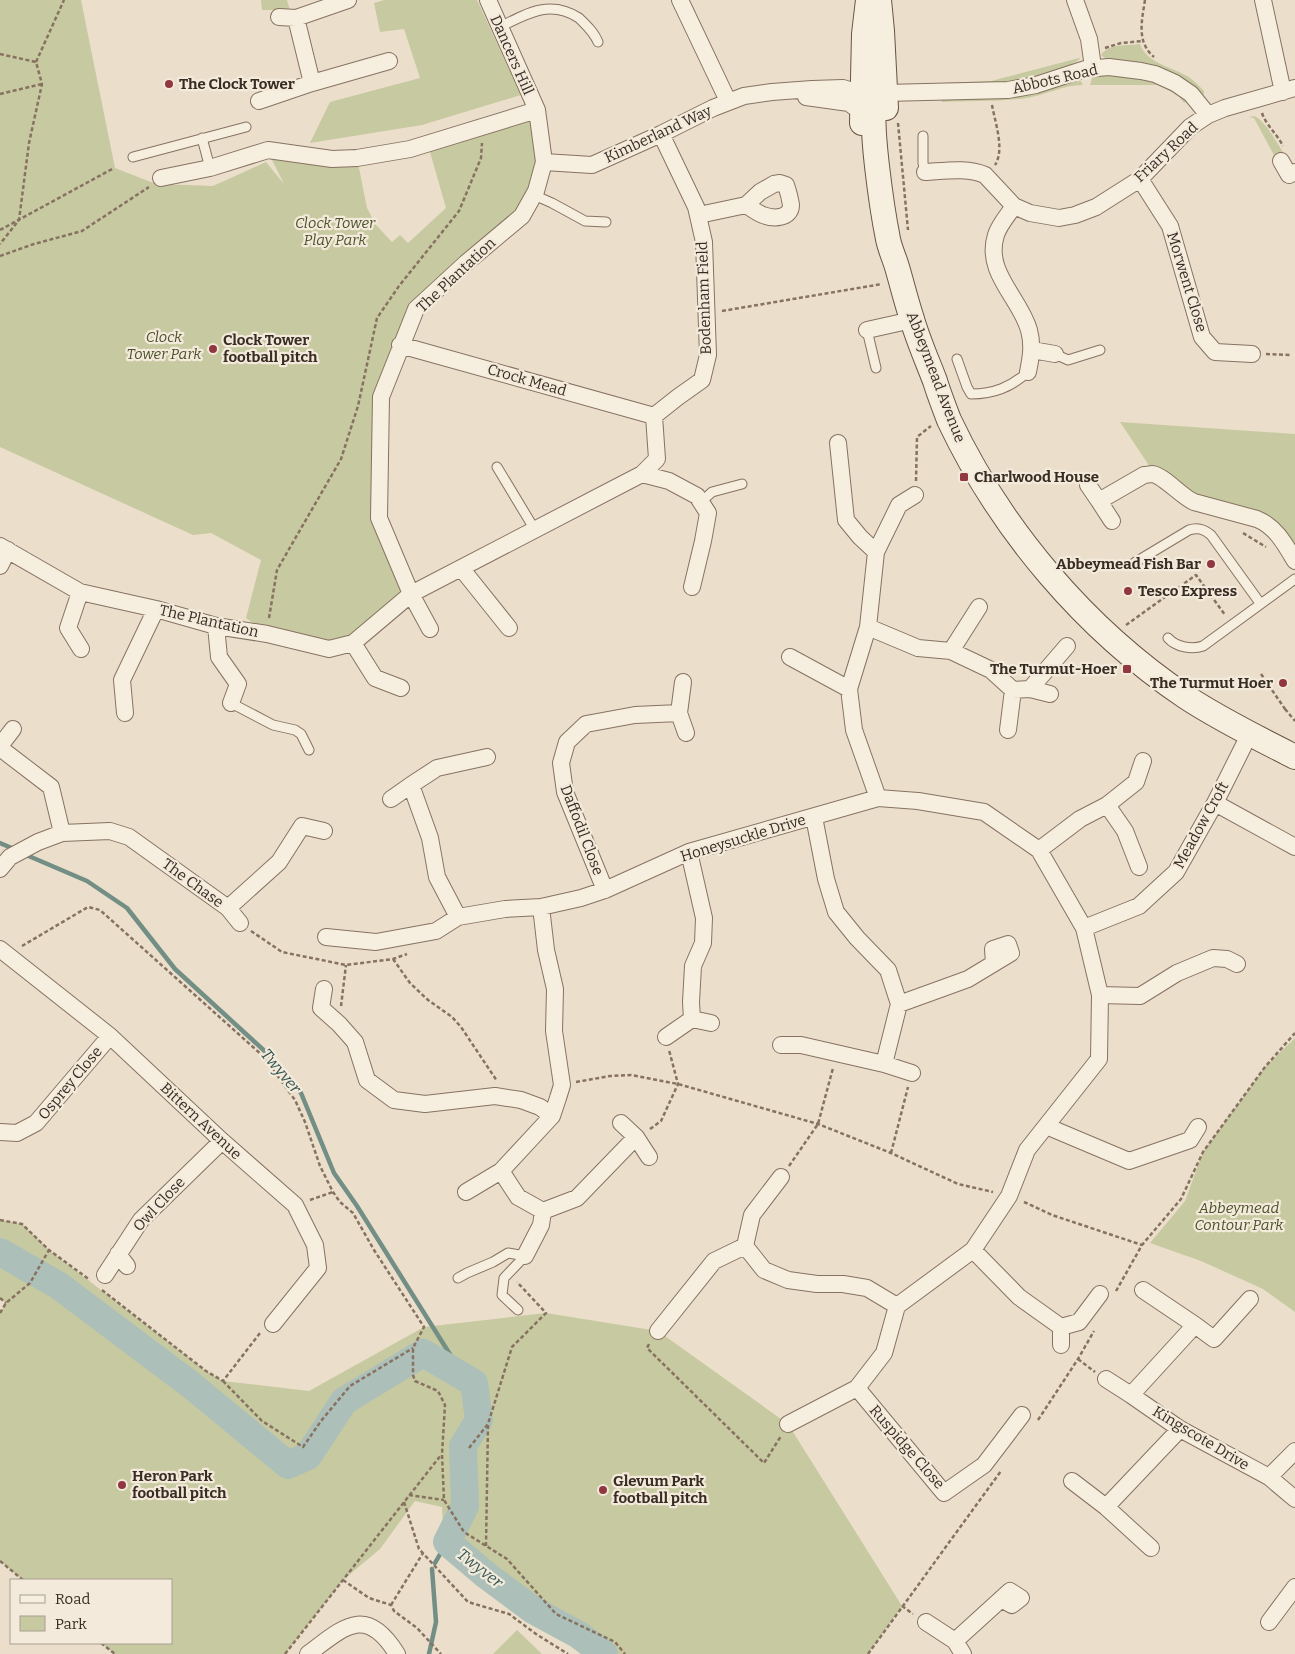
<svg xmlns="http://www.w3.org/2000/svg" width="1295" height="1654" font-family="Bitter,serif">
<rect width="100%" height="100%" fill="#ebdfcc"/>
<!-- green -->
<path fill="#c7c9a0" d="M0,0H81L115,168L156,184L213,186L266,162L284,184L269,154L357,158L367,208L376,225L392,242L400,235L408,243L446,208L428,145L537,110L536,191L416,309L381,397L379,518L411,594L353,643L329,649L267,634L246,618L261,560L211,533L193,535L0,447Z
M261,0H287L290,10H262Z
M384,0H477L521,95L422,125L310,143L330,102L420,78L404,29L380,32L374,3Z
M1140,44C1147,63 1169,66 1185,75C1193,79 1198,85 1204,91V95L1181,78L1106,59L1101,55C1109,43 1128,46 1140,44Z
M1079,58L1080,59L1071,65L1017,82L941,85V83L991,81Z
M1122,74L1160,83L1188,101L1184,103L1178,95L1157,85H1090L1093,75Z
M1079,78L1083,85C1063,85 1046,95 1027,98C999,102 970,101 942,102V100L1018,96L1030,94Z
M1254,116C1264,119 1277,143 1283,152L1275,157L1254,118L1249,117Z
M1120,422L1295,434V561L1281,539L1236,513L1152,474L1148,464Z
M1295,1038V1312L1263,1289L1201,1261L1150,1243L1185,1201L1203,1152L1265,1067Z
M0,1220L22,1224L49,1250L206,1371L223,1381L309,1391L424,1327L546,1313L658,1331L788,1424L902,1606L868,1654H604L579,1635L533,1610L486,1575L444,1548L442,1507L415,1501L380,1549L343,1580L285,1654H115L101,1643H171V1580H23L0,1561V1313L6,1303L0,1298Z
M517,1630L542,1654H493Z"/>
<g fill="none" stroke-linecap="round" stroke-linejoin="round">
<!-- stream -->
<path stroke="#738e85" stroke-width="4.5" d="M0,843L14,849
M24,854L87,881L127,908L175,969L269,1055L301,1093L334,1173L357,1206L451,1356L474,1383
M435,1563L447,1542
M429,1654L436,1622L432,1569"/>
<!-- river -->
<path stroke="#acc0b9" stroke-width="28" d="M0,1252L58,1285L191,1385L288,1465L308,1456L344,1401L423,1353L474,1383L479,1420L463,1446L465,1506L447,1542L486,1575L533,1610L579,1635L604,1654"/>
<defs>
<path id="lane" d="M500,27C529,12 551,0 579,18C587,26 594,32 598,42
M923,136V163L925,172
M202,138L210,168
M133,157L246,127
M534,195L552,203L585,221L606,222
M867,330L876,368
M1055,354L1068,360L1100,350
M957,359L967,387L971,394C994,394 1011,387 1028,372
M497,467L535,530
M701,502L712,492L742,484
M1134,563L1189,530C1198,527 1204,529 1211,535L1260,603
M1168,638C1176,647 1192,650 1203,646L1295,579
M231,703L273,725L295,730L301,734L309,750
M458,1278L467,1273L493,1262L508,1253L525,1256
M518,1310L502,1295L504,1278L525,1256"/>
<path id="street" d="M680,0L728,101
M1075,0L1089,39L1093,67
M1263,0L1283,92
M279,17L296,18
M312,83L389,61
M885,93L1008,90L1036,85L1085,69L1109,67L1141,71L1155,74L1175,83L1191,94L1208,115L1225,108L1295,88
M806,97L849,103L857,109L862,119
M259,101L312,83L296,18L348,0
M1281,161L1289,175L1295,172
M544,162L592,165L661,134L713,108L744,96L772,92L812,89L843,88L862,94
M925,172C944,171 968,167 985,175L1014,206C1008,215 999,225 996,235C984,272 1020,298 1029,330C1033,345 1031,357 1028,372
M161,178L210,168L268,150L332,159L357,158L410,149L537,110
M1140,179L1170,226L1202,337L1215,352L1252,354
M1014,206L1030,213L1059,218L1075,215L1096,207L1140,179L1190,127L1208,115
M699,215L746,205L760,192L774,184L780,183L786,185C788,191 790,198 791,205C791,219 773,219 763,215C757,213 751,208 746,205
M867,330L912,320
M400,345L654,416
M1032,350L1055,354
M654,416L678,397L702,380L708,355L704,242L696,207L661,134
M838,443L846,520L860,537L876,552
M642,474L669,481L697,496L708,513L703,541L692,587
M1088,485L1099,501L1144,475C1146,475 1151,474 1152,474C1163,475 1182,497 1194,502L1257,519C1276,527 1285,544 1295,561
M1099,501L1112,521
M0,546L80,592L156,609L216,626L267,634L329,649L353,643L411,594L642,474L657,459L654,416
M0,566L8,550
M461,568L509,628
M80,592L68,628L81,649
M216,626L219,657L238,684L231,703
M868,627L876,552L899,505L915,495
M430,629L411,594L379,518L381,397L416,309L466,263L522,216L536,191L544,162L537,110L488,0
M353,643L375,678L401,688
M951,651L979,607
M790,657L849,689
M1030,689L1067,646
M125,713L122,680L156,609
M679,713L686,733
M1008,730L1013,690
M0,746L13,729
M0,748L51,787L62,833
M878,798L854,730L849,689L868,627L918,648L951,651L991,670L1013,690L1030,689L1050,694
M391,799L411,785
M1215,803L1295,847
M1107,805L1125,831L1139,867
M1039,850L1080,819L1107,805L1136,782L1143,761
M0,869L10,857L38,842L62,833L110,831L129,837L228,908L279,862L302,826L324,831
M605,890L565,792L561,763L567,742L586,724L635,715L679,713L683,682
M228,908L240,923
M458,917L437,877L430,838L411,785L437,768L487,757
M1084,928L1139,906L1176,872L1215,803L1249,735
M326,937L376,942L436,931L458,917L505,909L541,907L581,898L605,890L689,852L878,798L918,801L984,812L1039,850L1084,928L1100,995L1099,1059L1027,1150L1009,1196L973,1250L897,1306L884,1353L857,1388L788,1424
M0,949L110,1036L222,1141L295,1205L315,1245L318,1268L273,1324
M324,989L321,1008L339,1024L355,1042L367,1080L394,1100L425,1104L495,1096L521,1100L540,1107L552,1116
M1100,995L1140,996L1177,973L1213,958L1227,959L1237,964
M899,1004L968,979L1011,953L1008,944L993,949L994,963
M692,1019L711,1023
M666,1037L692,1019L691,1002L693,966L703,943L704,918L689,852
M781,1045H801L884,1064L899,1004L888,970L857,938L836,912L826,879L814,817
M884,1064L912,1073
M621,1123L636,1137
M1046,1126L1129,1161L1190,1140L1198,1127
M0,1132L17,1133L36,1123L110,1036
M501,1171L518,1197L543,1211L577,1198L636,1137L649,1157
M466,1192L501,1171L552,1116L558,1098L562,1085L554,1031L555,989L546,950L541,907
M745,1246L752,1215L781,1177
M973,1250L1019,1297L1061,1327L1079,1322L1100,1294
M118,1254L127,1266
M525,1256L541,1225L543,1211
M105,1275L141,1220L222,1141
M1143,1290L1195,1325
M658,1331L714,1261L745,1246L764,1270L788,1280L817,1284H843L867,1288L897,1306
M1061,1345V1327
M1106,1379L1131,1395L1180,1429L1269,1477L1295,1499
M857,1388L944,1493L984,1465L1022,1415
M1131,1395L1195,1325L1214,1339L1250,1299
M1269,1477L1295,1451
M1072,1481L1106,1507L1180,1429
M1106,1507L1151,1548
M926,1622L955,1641L963,1654
M1269,1622L1295,1587
M955,1641L1010,1591L1021,1598L1012,1605L1001,1599
M308,1654C344,1627 366,1604 397,1654"/>
<path id="secondary" d="M879,0L882,31L886,108
M885,93L876,100C868,119 883,214 888,239C890,249 894,257 897,267C902,284 906,301 912,319C918,340 927,360 935,381C939,394 944,407 949,420C1001,530 1085,629 1186,697C1221,720 1258,738 1295,757
M862,123L864,34L868,0"/>
</defs>
<!-- lane casing -->
<use href="#lane" stroke="#877261" stroke-width="11"/>
<!-- street casing -->
<use href="#street" stroke="#877261" stroke-width="18"/>
<!-- secondary casing -->
<use href="#secondary" stroke="#695444" stroke-width="26"/>
<!-- path -->
<path stroke="#877261" stroke-width="2.5" stroke-dasharray="4 2.5" stroke-linecap="butt" d="M1145,0C1142,20 1136,42 1154,57
M1105,48L1121,43L1143,41
M0,54L36,62L42,84L29,143L19,220L0,244
M36,62L64,0
M0,94L42,84
M992,105C995,122 1005,150 995,165
M1262,113C1266,125 1277,134 1283,146
M898,123L908,230
M0,230L114,168
M0,256L34,244L82,231L149,187
M722,311L882,284
M1266,354L1291,355
M916,481L917,437L931,426
M1243,533L1266,547
M269,618L277,570L341,459L358,406L377,318L399,286L459,211L481,158L482,143
M1126,625L1196,575L1225,615
M1261,674L1285,709L1287,707
M1285,709L1295,721
M251,931L282,952L346,965L393,959L407,954
M22,946L88,907L100,910L263,1056L295,1100L305,1122L320,1166L333,1192L340,1202L353,1213L374,1250L424,1327L413,1348V1375L415,1381L438,1391L445,1405L442,1454L444,1500L464,1532L507,1559L556,1614L615,1642L625,1654
M393,959L410,983L428,1000L452,1017L461,1027L497,1081
M341,1006L346,965
M576,1082L610,1076L631,1075L678,1084L818,1124L891,1153L958,1184L993,1192
M650,1129L661,1121L678,1084L669,1050
M891,1153L908,1087
M789,1166L818,1124L833,1068
M310,1200L333,1192
M1024,1202L1052,1215L1142,1245
M0,1220L22,1224L49,1250L90,1280
M102,1290L206,1371L223,1381L260,1333
M1116,1291L1142,1245L1181,1199L1203,1152L1265,1067L1295,1033
M0,1298L6,1303
M0,1313L6,1303L30,1283L49,1250
M649,1344L647,1348L764,1463L781,1436
M1078,1359L1095,1372
M223,1381L262,1421L303,1447L321,1421L350,1386L413,1348
M1038,1420L1078,1359L1094,1331
M469,1448L488,1424L512,1347L546,1313L517,1282
M409,1495L444,1500
M404,1502L419,1549L468,1602L509,1614L536,1634L568,1654
M486,1546L488,1425
M0,1561L23,1580
M343,1580L369,1598L391,1605L394,1611L417,1628L441,1654
M391,1605L423,1553
M902,1606L913,1614
M101,1643L115,1654
M285,1654L441,1455
M868,1654L1001,1471"/>
<!-- lane -->
<use href="#lane" stroke="#f6eedf" stroke-width="9"/>
<!-- street -->
<use href="#street" stroke="#f6eedf" stroke-width="16"/>
<!-- secondary -->
<use href="#secondary" stroke="#f6eedf" stroke-width="24"/>
</g>
<!-- markers -->
<g fill="#90373f" stroke="#f3eadb" stroke-width="2">
<circle cx="169" cy="84" r="5"/>
<circle cx="213" cy="349" r="5"/>
<rect x="959" y="472" width="10" height="10" rx="2.5"/>
<circle cx="1211" cy="564" r="5"/>
<circle cx="1128" cy="591" r="5"/>
<rect x="1122" y="664" width="10" height="10" rx="2.5"/>
<circle cx="1283" cy="683" r="5"/>
<circle cx="122" cy="1485" r="5"/>
<circle cx="603" cy="1490" r="5"/>
</g>
<g text-anchor="middle" dominant-baseline="central" stroke-width="4.5" stroke-linejoin="round" paint-order="stroke">
<!-- street labels -->
<g font-size="15" fill="#392c23" stroke="#f3eadb">
<text transform="translate(512 55) rotate(66)">Dancers Hill</text>
<text transform="translate(1055 79) rotate(-13)">Abbots Road</text>
<text transform="translate(658 134) rotate(-25)">Kimberland Way</text>
<text transform="translate(1166 152) rotate(-43)">Friary Road</text>
<text transform="translate(456 275) rotate(-43)">The Plantation</text>
<text transform="translate(1187 282) rotate(73)">Morwent Close</text>
<text transform="translate(704 298) rotate(-92)">Bodenham Field</text>
<text transform="translate(936 377) rotate(69)">Abbeymead Avenue</text>
<text transform="translate(527 380) rotate(16)">Crock Mead</text>
<text transform="translate(209 621) rotate(13)">The Plantation</text>
<text transform="translate(1201 825) rotate(-61)">Meadow Croft</text>
<text transform="translate(582 830) rotate(69)">Daffodil Close</text>
<text transform="translate(743 838) rotate(-17)">Honeysuckle Drive</text>
<text transform="translate(193 883) rotate(36)">The Chase</text>
<text transform="translate(70 1083) rotate(-50)">Osprey Close</text>
<text transform="translate(201 1121) rotate(43)">Bittern Avenue</text>
<text transform="translate(159 1204) rotate(-47)">Owl Close</text>
<text transform="translate(1201 1438) rotate(31)">Kingscote Drive</text>
<text transform="translate(907 1447) rotate(49)">Ruspidge Close</text>
</g>
<!-- poi labels -->
<g font-size="15" font-weight="bold" fill="#392c23" stroke="#f3eadb" text-anchor="start">
<text x="179" y="84">The Clock Tower</text>
<text x="223" y="340">Clock Tower<tspan x="223" dy="17">football pitch</tspan></text>
<text x="974" y="477">Charlwood House</text>
<text x="1201" y="564" text-anchor="end">Abbeymead Fish Bar</text>
<text x="1138" y="591">Tesco Express</text>
<text x="1117" y="669" text-anchor="end">The Turmut-Hoer</text>
<text x="1273" y="683" text-anchor="end">The Turmut Hoer</text>
<text x="132" y="1476">Heron Park<tspan x="132" dy="17">football pitch</tspan></text>
<text x="613" y="1481">Glevum Park<tspan x="613" dy="17">football pitch</tspan></text>
</g>
<!-- park labels -->
<g font-size="15" font-style="italic" fill="#4c532c" stroke="#f3eadb">
<text x="335" y="223">Clock Tower<tspan x="335" dy="17">Play Park</tspan></text>
<text x="164" y="337">Clock<tspan x="164" dy="17">Tower Park</tspan></text>
<text x="1239" y="1208">Abbeymead<tspan x="1239" dy="17">Contour Park</tspan></text>
</g>
<!-- water labels -->
<g font-size="16" font-style="italic" fill="#345752" stroke="#f3eadb">
<text transform="translate(281 1071) rotate(50)">Twyver</text>
<text transform="translate(480 1568) rotate(38)">Twyver</text>
</g>
</g>
<!-- legend -->
<rect x="10" y="1579" width="162" height="65" fill="#f3eadb" stroke="#a99e91"/>
<rect x="20" y="1595" width="25" height="8" fill="#f6eedf" stroke="#a99e91"/>
<text x="55" y="1604" font-size="15" fill="#392c23">Road</text>
<rect x="20" y="1616" width="25" height="15" fill="#c7c9a0" stroke="#a99e91"/>
<text x="55" y="1629" font-size="15" fill="#392c23">Park</text>
</svg>
